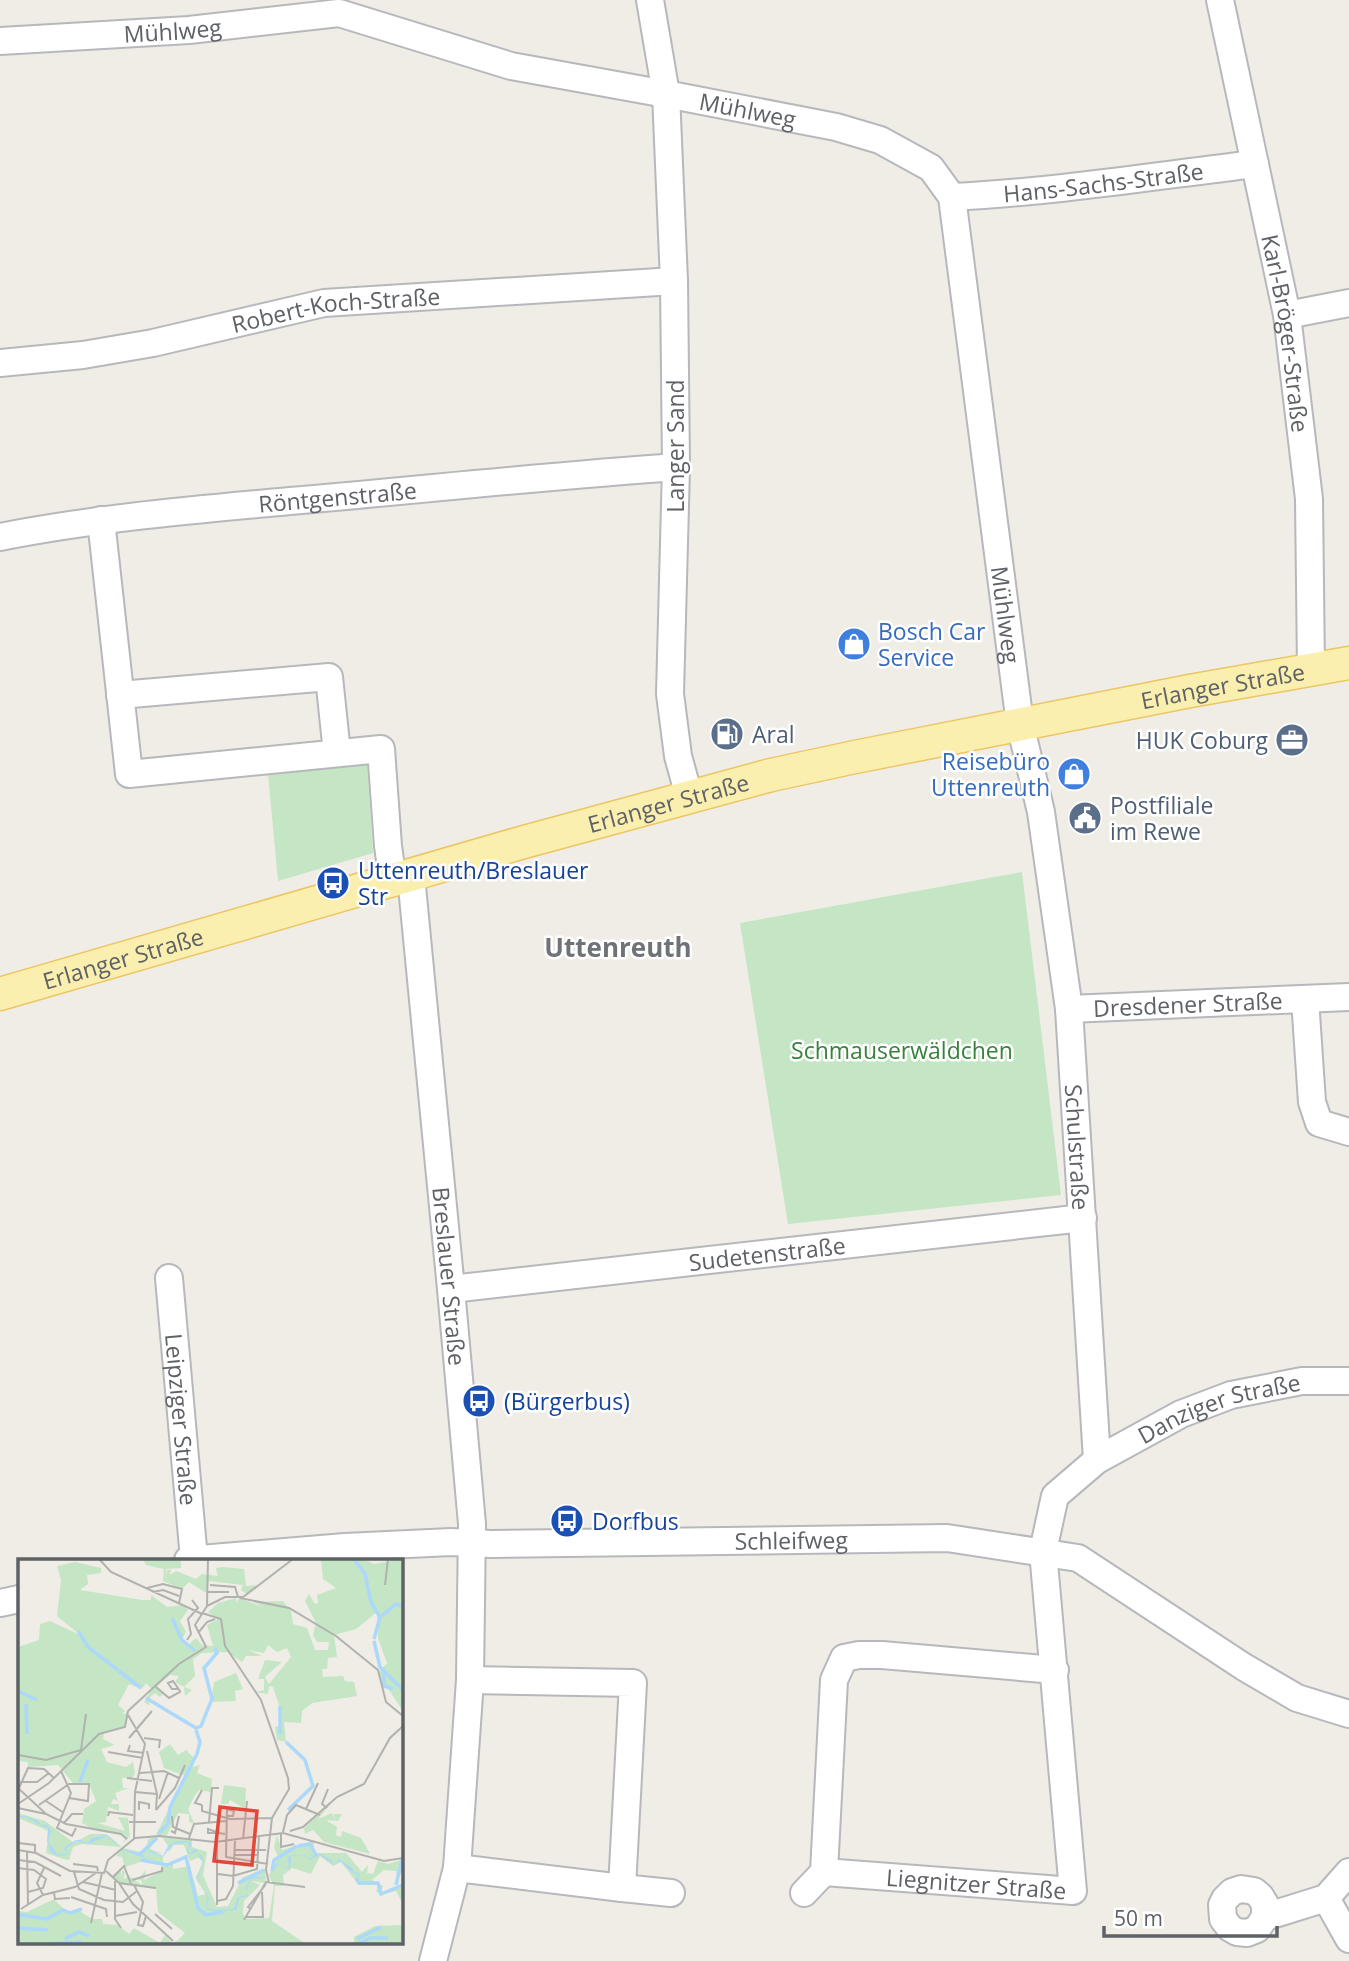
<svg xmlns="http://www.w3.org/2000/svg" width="1349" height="1961" font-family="'Open Sans',sans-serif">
<rect width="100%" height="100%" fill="#efede6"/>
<!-- green -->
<path fill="#c4e6c4" d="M367,764L373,853L278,881L268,774Z
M1022,872L1061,1195L788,1224L740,923Z"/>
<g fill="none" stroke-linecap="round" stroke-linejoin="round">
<defs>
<g id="minor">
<path d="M650,0L666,94L674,281L676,467L670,694L678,756L689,796"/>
<path id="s1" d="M1220,0L1287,315L1309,499L1311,669"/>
<path id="s2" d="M0,41L189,30L339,13L511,66L666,94L836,127L880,140L931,168L952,197L1020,724L1041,812L1069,1009L1097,1460"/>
<path id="s3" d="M952,197C1053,192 1154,176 1255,164"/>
<path d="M1287,315L1349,303"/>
<path id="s4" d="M0,363L83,355L153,343L324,303L674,281"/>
<path d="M101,520L129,774L381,749L388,846L393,881"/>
<path id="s5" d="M0,537C96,518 193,510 290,501C419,490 547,476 676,467"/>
<path d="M120,695L329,677L337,753"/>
<path id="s6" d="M411,876L451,1289L472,1524L470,1680L457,1868L433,1961"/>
<path d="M1305,999L1312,1102L1319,1123L1349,1132"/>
<path id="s7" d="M1069,1009L1349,997"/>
<path id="s8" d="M169,1278L194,1559"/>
<path id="s9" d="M451,1289L1083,1218"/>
<path id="s10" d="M188,1560L345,1547L451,1542L491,1544L947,1538L1078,1558L1244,1667L1297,1698L1349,1714"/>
<path d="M0,1603L19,1599"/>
<path id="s11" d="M1055,1670L882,1655H859L844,1658L834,1680L824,1872L1073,1891L1043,1551L1055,1496L1097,1460L1181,1414L1231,1395L1302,1381H1349"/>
<path d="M457,1868L622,1888L633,1683L470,1680"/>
<path d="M622,1888L671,1893"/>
<path d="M804,1893L824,1872"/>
<path d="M1326,1898L1349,1939"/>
<path d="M1265,1917V1904L1260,1896L1254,1891L1241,1889L1232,1892L1225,1899L1222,1905L1223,1919L1230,1928L1237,1932L1247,1933L1257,1929L1265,1917L1326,1898L1349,1872"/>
</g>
<g id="major">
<path id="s12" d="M0,994L524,842L771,775L855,757L1190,691L1349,663"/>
</g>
</defs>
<!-- minor casing -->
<use href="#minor" stroke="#b7b8bc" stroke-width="30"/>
<!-- major casing -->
<use href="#major" stroke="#ebc663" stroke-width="35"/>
<!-- minor -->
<use href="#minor" stroke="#fff" stroke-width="26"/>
<!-- major -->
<use href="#major" stroke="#fbefaf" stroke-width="32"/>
</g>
<!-- icons -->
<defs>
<symbol id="shop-disc" viewBox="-11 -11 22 22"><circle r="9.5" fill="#3f7fe0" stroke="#fff"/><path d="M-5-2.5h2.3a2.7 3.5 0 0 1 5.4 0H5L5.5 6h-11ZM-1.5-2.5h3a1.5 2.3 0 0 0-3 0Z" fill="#fff"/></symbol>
<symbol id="fuel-disc" viewBox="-11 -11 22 22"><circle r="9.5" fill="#5c6f8a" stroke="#fff"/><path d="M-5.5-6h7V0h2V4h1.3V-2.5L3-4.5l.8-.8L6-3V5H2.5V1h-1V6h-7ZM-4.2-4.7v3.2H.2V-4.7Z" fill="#fff"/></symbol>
<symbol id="office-disc" viewBox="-11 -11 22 22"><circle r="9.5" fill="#5c6f8a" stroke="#fff"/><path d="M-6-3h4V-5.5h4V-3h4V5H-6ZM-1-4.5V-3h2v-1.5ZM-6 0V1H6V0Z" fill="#fff"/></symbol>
<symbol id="civic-disc" viewBox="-11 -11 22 22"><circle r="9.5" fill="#5c6f8a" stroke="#fff"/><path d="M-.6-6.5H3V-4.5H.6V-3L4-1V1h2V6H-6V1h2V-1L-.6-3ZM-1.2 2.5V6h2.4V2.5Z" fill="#fff"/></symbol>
<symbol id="bus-disc" viewBox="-11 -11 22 22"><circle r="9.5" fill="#1a4fb4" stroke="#fff"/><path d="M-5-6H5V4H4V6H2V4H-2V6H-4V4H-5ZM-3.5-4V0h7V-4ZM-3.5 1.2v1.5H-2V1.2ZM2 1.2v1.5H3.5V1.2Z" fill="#fff"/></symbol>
</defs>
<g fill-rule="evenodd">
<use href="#shop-disc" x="835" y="625" width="38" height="38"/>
<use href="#fuel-disc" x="708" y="715" width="38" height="38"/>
<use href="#office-disc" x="1273" y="721" width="38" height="38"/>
<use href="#shop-disc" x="1055" y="755" width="38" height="38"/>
<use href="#civic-disc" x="1066" y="799" width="38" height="38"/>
<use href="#bus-disc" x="314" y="864" width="38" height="38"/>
<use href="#bus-disc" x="460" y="1382" width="38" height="38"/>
<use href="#bus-disc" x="548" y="1502" width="38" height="38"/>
</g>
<g text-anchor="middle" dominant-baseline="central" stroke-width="5" stroke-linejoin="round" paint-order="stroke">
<!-- street labels -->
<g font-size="23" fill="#5e6166" stroke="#fff">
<text stroke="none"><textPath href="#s2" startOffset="173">Mühlweg</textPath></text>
<text stroke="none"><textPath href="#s2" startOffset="761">Mühlweg</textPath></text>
<text stroke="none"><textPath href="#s3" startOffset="152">Hans-Sachs-Straße</textPath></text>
<text stroke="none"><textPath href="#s4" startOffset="341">Robert-Koch-Straße</textPath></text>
<text stroke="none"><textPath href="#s1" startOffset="340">Karl-Bröger-Straße</textPath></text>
<text transform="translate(675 446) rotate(-90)">Langer Sand</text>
<text stroke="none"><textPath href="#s5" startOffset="340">Röntgenstraße</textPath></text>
<text stroke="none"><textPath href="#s2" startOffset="1412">Mühlweg</textPath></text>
<text stroke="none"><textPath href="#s12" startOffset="1262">Erlanger Straße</textPath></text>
<text stroke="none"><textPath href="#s12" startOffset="695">Erlanger Straße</textPath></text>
<text stroke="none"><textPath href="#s12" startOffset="128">Erlanger Straße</textPath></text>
<text stroke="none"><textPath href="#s7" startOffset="119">Dresdener Straße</textPath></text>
<text stroke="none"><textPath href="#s2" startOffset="1950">Schulstraße</textPath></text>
<text stroke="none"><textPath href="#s9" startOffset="318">Sudetenstraße</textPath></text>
<text stroke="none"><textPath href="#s6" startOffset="402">Breslauer Straße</textPath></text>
<text stroke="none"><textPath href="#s11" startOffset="1265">Danziger Straße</textPath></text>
<text stroke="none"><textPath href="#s8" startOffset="142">Leipziger Straße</textPath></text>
<text stroke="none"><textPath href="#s10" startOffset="604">Schleifweg</textPath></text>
<text stroke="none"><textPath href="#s11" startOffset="581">Liegnitzer Straße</textPath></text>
</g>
<!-- shop labels -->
<g font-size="23" fill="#366cbe" stroke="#fff" text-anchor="start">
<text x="878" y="631">Bosch Car<tspan x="878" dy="26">Service</tspan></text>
<text x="1050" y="761" text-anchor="end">Reisebüro<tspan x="1050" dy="26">Uttenreuth</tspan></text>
</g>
<!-- service labels -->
<g font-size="23" fill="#4e5e75" stroke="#fff" text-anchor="start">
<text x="752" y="734">Aral</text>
<text x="1268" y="740" text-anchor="end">HUK Coburg</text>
<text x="1110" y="805">Postfiliale<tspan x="1110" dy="26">im Rewe</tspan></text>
</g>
<!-- transit labels -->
<g font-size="23" fill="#164399" stroke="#fff" text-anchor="start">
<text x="358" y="870">Uttenreuth/Breslauer<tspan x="358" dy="26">Str</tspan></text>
<text x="504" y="1401">(Bürgerbus)</text>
<text x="592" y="1521">Dorfbus</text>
</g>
<!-- park labels -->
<g font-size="23" fill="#39823d" stroke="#fff">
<text x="902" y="1050">Schmauserwäldchen</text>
</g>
<!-- quarter labels -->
<g font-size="26" font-weight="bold" fill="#6f7378" stroke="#fff">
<text x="618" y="947">Uttenreuth</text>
</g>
</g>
<!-- overview -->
<g transform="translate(18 1559)">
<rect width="385" height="385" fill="#efede6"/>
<path d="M125,0H184H163V9L148,10V20L149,11H153L152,16L158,12L178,20L184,15L200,17L198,9L204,8L226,10L228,27L241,26L229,35L223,31L225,26L191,22L188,34L171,23L164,30L145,22L146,10L128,6ZM303,0H345L356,5L383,0L385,152L369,128H364L361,113L369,104L360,79L359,53L338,70L316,76L319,98L310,99L309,110H304L305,118L325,117L327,122L336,123L339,137L294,144L284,152L283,164L266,163L268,183L259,181L257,168L262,167L264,155L255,128L251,127L250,135L237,133L246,131V120H240L247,101L264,103L247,118L251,125L273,98L269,89L259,93L250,86L246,94L230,91L244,97H228L224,103L209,93L184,94L175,100L177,117L166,128L174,131L167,137L166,128L157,123L161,117L152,116L139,127L145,135L142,138L137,134L130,140L132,147L126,143L134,130L128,124L124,130L111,125L100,146L107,152L104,155L109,154L108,167L86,174L85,180L97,186L83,190L89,203L108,208L115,203L117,214L114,219H104L105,229H111L97,234L100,242L95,240L93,245H101V252L90,248L88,263L80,264L107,272L100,258L110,259L112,277L105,284L108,276L79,272L64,264L66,250L78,242L71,225L55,224L40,206L10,208V203L0,202V88L21,81L22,65L32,62L62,76L39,57L43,21L39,7L57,3L83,9V14L69,16L70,25L62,31L124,41H133V36L149,48L164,46L170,51L162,62L168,73L164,80L171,85L178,79L184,86L195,87L189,66L200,60L190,53L200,44L218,39V44L221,39L247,49L235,43L265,42L273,52L275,65L289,69L297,91H310L311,83H299L295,76L298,64L287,42L291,35L297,45L300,44L299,36L318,29L305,20ZM218,114L225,130L217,132L218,142L193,143L196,123ZM152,185L160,196L168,191L175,198V208L182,206L179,214L194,220L193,233L181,231L176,238L170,250L176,264L171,263V255L160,254L149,276H138L167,217L146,209L141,193ZM206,226L228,229L227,250L212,241L210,245H203ZM315,242L300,260L314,254L317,261L316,255H324L320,262L308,261L319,268L318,276L323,278L324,272L343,279L352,295L306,283L295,271L287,275L286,269ZM0,254L27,262L56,284L72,275H88L104,288L64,285L55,288L51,301L45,300L28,294L31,272L0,259ZM259,276L264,291L296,282V294H328L344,313L350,306L349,314L355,315L360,302L370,305L383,301L380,323L378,312L366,311L354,321L365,327L363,334L385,325V345L378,332L363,336L358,332L361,326H341L323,303L315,307L302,297L293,315L274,309L265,316L266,327H257L254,362L288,385H0V352L9,353L36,340L49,353L60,351L74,360H84L85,365L100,366L111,375L116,369L142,384L147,376L154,384L159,382L167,374L140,353L138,330L90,322L98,323L95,318L103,310V320L104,311L108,314L104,298L98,297L105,289L123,293L138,279L129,286L130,280L140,277L132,290L146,295L132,293L125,299L134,294L145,298V305L155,303V310L172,307L180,337L188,335L178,320L185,301L182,298L172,302L166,286H156L150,294L152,287L161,283L150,287L144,278L174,281V288L189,293L185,316L199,348L210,347L225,318L247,310L248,324L233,322L242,326L226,342L225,355L228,360L251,359L256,327L251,317L260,298L256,288ZM125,302L144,305L143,312L126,321L128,311L120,320L124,322V326L111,317L106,320L107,308ZM385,366V385H336V378L357,367Z" fill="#c4e6c4" fill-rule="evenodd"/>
<path d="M6,257L0,258L7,257L20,262L23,266H28L31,268L33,272L30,283L40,296L45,295H49L50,292L46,291V289L58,281H62L69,284L75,279L88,276L92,278L104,290L122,294L127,298L133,292L145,297L150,287L156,283L162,282H171L173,284V286L170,292L173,294L176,290L180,291L179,294L183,296L186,304L179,319L186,324L184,330L189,336L191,340L188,348L195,351L216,350L220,338L231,336L228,329L232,320L236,318H250L259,304L271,310L270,299L273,296H287L291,300L298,296L302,295L313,301L316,306L321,300L334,309L336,313L341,314L342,316L337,322L341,315L335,314L322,302L316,306L302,296L291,301L286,296L273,297L272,311L260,305L250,318L233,320L229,329L231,337L221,339L218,351L194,352L187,348L190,340L184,329L186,324L179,320L178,318L186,304L181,299L182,296L179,295V292L173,295L169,293L171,283L155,285L145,298L133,294L126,299L105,291L109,305L104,290L89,277L70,285L59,282L47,290L51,292L49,296L40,297L33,293L29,282L30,269L24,267Z" fill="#abd8fb"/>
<path fill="none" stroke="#abd8fb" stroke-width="3.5" d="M336,0L347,15L353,43L362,58L356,80M364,57L378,45L385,47M154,59L164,81L177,92M60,72L71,89L100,111M356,82L362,108L385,131M101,112L123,129M366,114V127L375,130M0,132L19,141M128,139L178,169L183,167L194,140L186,109L199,94L197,89M8,145L9,175M262,147V175M268,183L287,201L295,227L270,251M62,223L70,201M140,275L150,265L152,248L179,195L182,183L178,171M280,287L292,285L298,296M122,295L139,279M123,301L149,306L168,298L180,349L188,356L205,353M254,312L256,301L279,287M338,319L341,324H360L363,335L385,326M220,324L246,311M378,326L384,301M2,356L29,360L45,351L52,354L64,350M0,369L30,371M47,380L61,373L71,377M339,380L363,368M29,385L63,383M340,385L352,379H370"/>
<path fill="none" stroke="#b1b1af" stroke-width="2" d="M81,0L93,13L184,55M192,26L217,28L220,38M367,26L370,0M129,29L145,25L164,30L161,44M135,33L145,31L161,37M189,33H211M222,39L271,49L318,77L360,111L368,143L385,157M189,47L207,38H225L275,0M184,54L203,60L207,87L243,141L270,219L271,230L254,259L252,276M180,74L189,63L197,60M169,81L173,75L170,60L180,49L174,41M138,128L151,139L162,133V132L155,122L150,124L154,130H160M110,156L127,185L117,233L116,279M111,179L134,152M126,179L142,181L141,189M112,186L110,192L126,194M129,192L139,235L138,251M90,193L125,199M0,196L28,201L63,191L68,155M43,212L53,234L39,269L54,277L58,269M122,214L146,212L161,219M109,219L134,222M2,223H19L31,214M0,229L28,255L48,265L103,275L109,280M1,229L10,209L26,210L36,219M184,231L177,244L184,246M117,233L139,235M141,240L150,213M28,242L46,254M0,245L31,224L81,175L107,168L110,152L161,105L188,88L177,66L189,47L190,0M21,246L51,225H71L70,242L51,239M184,246V252L212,260L254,259M0,249L28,255M309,249L304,245L310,230M288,250L300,224M121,251V243L131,245V250M138,251L157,229L167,206M90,257L91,253L115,256M154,257L155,268L172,275M209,257H215L216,252L209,250L208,298L250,305M111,263H138M191,263L194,229H201M46,264L54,255H65M153,272L157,274L161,257M272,272L285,268L319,238L346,225L372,179L385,167M265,273L269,256L278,246L302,256M201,274L190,270V274H201L207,275M263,274V288L276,285M171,279L176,265L208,262M225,280L229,242M0,284L17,286V294M0,291L18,294L52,312L86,314L90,301L117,279L142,277L197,283L265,274L366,302L385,299M216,291H248M9,293L10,345M216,296H240M0,301L17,303L43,317M55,305L79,308L80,312M0,309L16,311L28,320L25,329L10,333M88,312L101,324L138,329M56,313L61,330L86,341L105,343L119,332M200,315L215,317L239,310L241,277M94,319L106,307L113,325M114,321L144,312V308M97,322V360L103,369M65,323L98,331M101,324L115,345L155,382M251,324L248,311L252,276M116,326L125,343L120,366L125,367L128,357M36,334L37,340L52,339M25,336L19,324L26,309M53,338L88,350L89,358M199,342L208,340L215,327L217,282M199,346V283M3,350L25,336L57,328L78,314M233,350L230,348L248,325M137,355L154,370M97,357L119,353M228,358H245L244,333M226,361L248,323L287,328M73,364L84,314"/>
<path fill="#e2483a" fill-opacity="0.15" stroke="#e2483a" stroke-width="3.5" d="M202,248L239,252L234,306L196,302Z"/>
<rect width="385" height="385" fill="none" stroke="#5e6166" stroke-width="3.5"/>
</g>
<!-- scale -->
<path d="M1104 1926v10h173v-10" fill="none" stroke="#5e6166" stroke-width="3.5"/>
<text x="1114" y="1926" font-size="21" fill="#5e6166" stroke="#ffffff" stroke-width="5" paint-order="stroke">50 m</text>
</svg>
